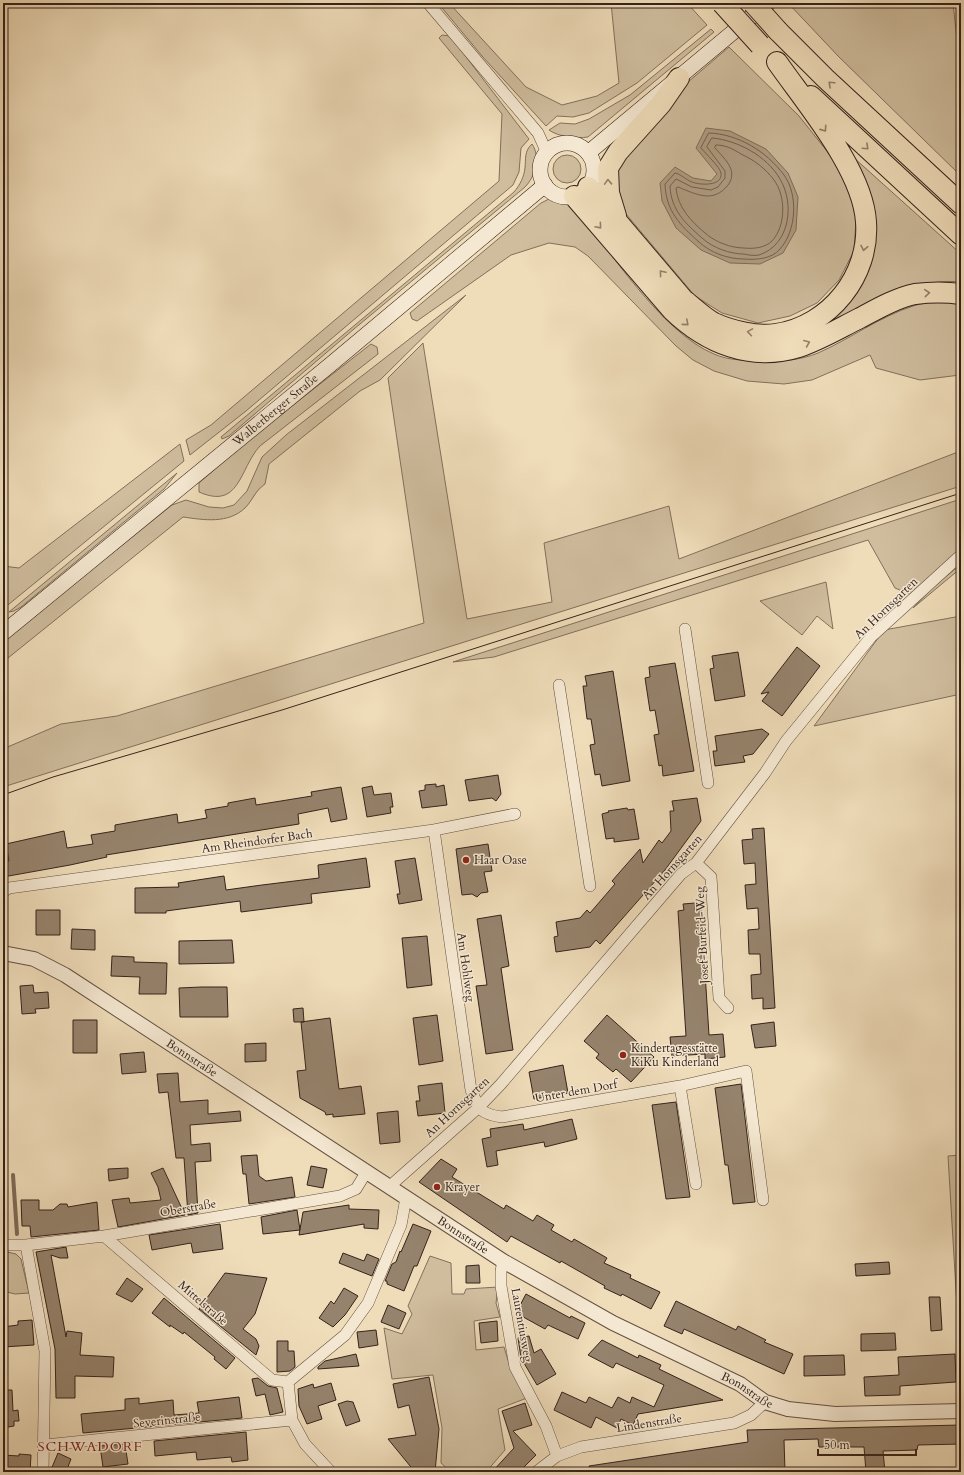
<svg xmlns="http://www.w3.org/2000/svg" width="964" height="1475" font-family="Cardo,serif">
<rect width="100%" height="100%" fill="#efdcb9"/>
<filter id="stains"><feTurbulence type="fractalNoise" baseFrequency=".005" numOctaves="4"/><feColorMatrix values="0 0 0 0 .2 0 0 0 0 .09 0 0 0 0 .02 0 0 0 .5 -.17"/></filter>
<radialGradient id="worn" r=".72"><stop offset=".6" stop-color="#630" stop-opacity="0"/><stop offset="1" stop-color="#630" stop-opacity=".3"/></radialGradient>
<!-- green -->
<path fill="#cfbd9e" stroke="#82705c" d="M438,3H449L526,87L562,105L597,96L619,83L611,3H687L707,25L637,83L589,113L573,117L557,116L546,126L482,56Z
M788,3H953L961,76V176L839,57Z
M711,29L714,32L588,137C576,139 559,137 549,130L560,123L575,124L589,119L630,95Z
M442,35L450,36L529,139L521,148L519,172L513,185L246,411L190,455L186,440L211,425L499,181L502,114L439,38Z
M729,47L799,116L834,160L850,190L856,219L854,251L839,280L817,303L790,316L758,323L722,313L695,296L626,214L616,197L618,163L674,94Z
M532,144C541,157 535,177 525,187L354,329L229,436L222,439L221,437L514,192C520,185 524,177 525,168C526,159 524,151 532,144Z
M553 169a14 14 0 1 1 28 0a14 14 0 1 1-28 0Z
M853,157L961,254V282C926,278 891,295 860,311C842,320 823,333 804,339C730,362 690,326 647,272C630,252 614,231 597,211L600,207L683,309L709,327L737,337L775,338L802,332L833,313L855,291L869,259L875,225L870,195Z
M551,198L571,201C606,246 662,333 714,354C729,361 746,360 762,361C780,362 801,360 818,353C850,339 879,317 913,306C928,301 945,301 961,300V486L3,787V749L61,724L117,716L424,623L388,378L423,343L467,619L552,602L544,543L669,506L679,559L958,452L960,375L920,380L876,368L870,355L812,380L784,384L747,381L714,371L693,360L676,346L588,256L575,247L549,243L511,255L417,321L412,319L410,313L541,203Z
M466,295L380,380L360,391L269,464L265,484C254,492 253,500 245,508C228,524 204,520 183,517L3,662V641L172,505L186,500L209,507L223,508L234,505L247,491L262,457L286,435Z
M371,344L377,347L378,354L260,446C239,469 240,510 199,492V483L251,438Z
M180,444L184,461L3,609V566L19,568Z
M177,473L164,489L21,607L14,611L9,612Z
M961,499V552L912,595L895,588L868,540L494,657L453,662Z
M961,564V568L913,608L930,590Z
M826,582L833,629L817,616L802,635L760,601Z
M961,616V694L814,726L884,630Z
M961,1155V1306L957,1307L948,1156Z
M3,1251L16,1254L21,1259L29,1293L15,1294L3,1291Z
M430,1256L451,1263L452,1294H464L466,1289L498,1287L496,1303L500,1317L474,1321L476,1350L504,1347L511,1370L527,1398L498,1409L505,1450L486,1472H451L441,1463L442,1428L433,1375L392,1379L384,1328L402,1334L412,1314L408,1306Z"/>
<!-- water -->
<path fill="#b09d83" stroke="#7f6c59" d="M706,128L730,131L766,149L788,173L798,197L796,230L783,253L760,264L730,263L701,250L676,228L662,201L660,183L675,167L693,178L711,181L717,174L696,148Z"/>
<g fill="none" stroke-linecap="round" stroke-linejoin="round">
<!-- shore -->
<path stroke="#72604f" stroke-width="1" d="M709,133C738,134 766,151 784,175C798,194 797,230 780,249C772,259 756,260 744,259C728,259 711,253 699,242C680,225 666,211 665,184L675,173C681,174 686,180 692,182C699,185 723,187 721,173C720,167 705,153 701,148Z
M712,138C737,140 767,156 780,179C795,204 790,245 759,255C754,256 748,255 744,254C730,254 713,248 702,238C685,223 671,210 670,186L676,179L692,187L711,190L718,187L725,178V171L707,147Z
M716,145C726,145 733,149 741,154C754,160 765,168 774,180C786,196 786,226 772,241C765,248 753,249 744,248C731,248 715,242 705,233C691,221 678,208 676,188L678,187C696,194 713,204 728,185C732,180 733,173 730,167C727,160 720,154 715,148Z"/>
<!-- stream -->
<path stroke="#7f6c59" stroke-width="4" d="M13,1175L17,1234"/>
</g>
<!-- building -->
<path fill="#96836d" stroke="#35231b" d="M797,647L820,666L782,716L762,701L769,692L761,694Z
M738,652L745,696L715,701L710,669L714,668L712,656Z
M675,663L694,771L663,776L662,765L659,766L654,735L659,734L655,710L650,711L645,678L650,677L649,667Z
M613,671L630,781L602,786L600,774L595,775L590,745L595,744L591,719H587L583,686H587L585,676Z
M762,729L769,734L753,754L743,756L745,762L715,766L713,751H717L715,736Z
M498,775L501,794L496,801L492,798L469,801L465,780Z
M436,784V787L444,785L447,805L422,808L419,791L425,790V785Z
M372,786L374,795L391,793L393,807H390L391,813L367,817L362,788Z
M341,787L347,819L331,822L328,808L298,814L299,824L106,855L107,857L70,865L3,877V862L9,861L6,844L64,831L67,848L93,844L91,835L115,831V825L177,814L178,823L207,818L205,810L228,806V803L255,798L256,805L312,796L311,792Z
M697,798L701,821L665,870L600,944L596,940L590,947L556,952L554,937L558,936L556,922L580,918L587,910L590,913L615,884L612,881L640,849L643,863L659,840L662,843L671,831L670,811H674L672,801Z
M627,808L628,810L634,809L639,839L614,842V838L606,839L602,814L609,812L608,811Z
M764,828L775,1008L763,1009V998L752,999L751,975L761,974L760,954H749L748,930L759,929L758,908L747,909L745,885L756,884L755,863L744,864L742,840L753,839L752,829Z
M488,844L492,871L484,872L488,892L481,893L477,897L472,894L462,895L456,849Z
M366,858L370,887L311,894L312,903L241,912L240,901L166,911V913H135V888L179,887L178,883L224,876L226,890L262,885L319,878L318,865Z
M415,858L422,900L399,904L397,894H400L395,861Z
M695,903V910L701,909L709,1035L723,1034L725,1057L705,1059V1054L672,1056L670,1037L686,1036L678,911L684,910L683,904Z
M36,910H60V935H36Z
M501,915L509,966L501,968L513,1050L486,1054L476,986L487,985L477,919Z
M72,929L95,930V950L71,949Z
M427,936L432,985L407,988L402,938Z
M232,940L234,963L179,964V941Z
M112,956L134,957V962L167,963L166,994H139L140,977L111,976Z
M33,985L34,993L48,992L49,1008L35,1009L36,1013L22,1014L20,986Z
M201,987H227L228,1017H180L179,988Z
M303,1008L304,1022H294L293,1009Z
M437,1015L443,1061L419,1065L413,1018Z
M607,1015L654,1057L631,1082L616,1069L613,1072L596,1058L599,1054L584,1041Z
M330,1018L339,1089L361,1086L365,1114L333,1117V1114L326,1115L325,1112L300,1098L297,1071L306,1070L301,1022Z
M73,1020H97V1053H73Z
M774,1022L776,1046L755,1048L751,1025Z
M266,1043V1061L245,1062V1044Z
M144,1052L146,1072L122,1074L120,1054Z
M563,1065L568,1093L534,1099L529,1072Z
M178,1073L180,1102L208,1100V1114L240,1111L241,1121L190,1125L191,1145L210,1143L211,1161L195,1162L198,1213L188,1215L184,1158H176L168,1092L159,1093L157,1074Z
M442,1083L445,1113L418,1116L416,1101H420L418,1086Z
M741,1084L755,1202L733,1204L728,1165H725L715,1088Z
M676,1102L690,1197L666,1199L652,1105Z
M398,1111L400,1142L380,1144L377,1113Z
M572,1119L577,1139L545,1147L544,1142L496,1151L498,1165L487,1167L482,1139L491,1137L490,1129L523,1124L524,1130Z
M257,1155L259,1176L266,1181L292,1177L295,1197L249,1204L246,1174H243L241,1156Z
M441,1159L457,1169L452,1177L504,1209L506,1205L533,1221L537,1215L554,1225L551,1230L572,1242L574,1239L607,1258L604,1263L631,1275L630,1278L660,1292L651,1309L622,1294L621,1296L604,1288L605,1286L561,1261L560,1263L511,1236L507,1242L419,1182Z
M311,1166L327,1169L323,1188L307,1185Z
M128,1168V1178L109,1181L108,1169Z
M163,1168L185,1215L118,1227L112,1200L129,1198L130,1203L161,1200L158,1187L151,1173Z
M21,1200H39V1210H53L60,1204H67L68,1207L97,1202L99,1230L31,1237L30,1226H22Z
M349,1205V1209L379,1210L378,1229L364,1228V1224L299,1235L303,1212Z
M297,1210L300,1230L263,1234L261,1217Z
M220,1224L223,1249L193,1253L191,1243L152,1250L149,1235Z
M413,1224L431,1231L417,1266H414L404,1291L387,1284V1281H385L392,1264L396,1262L400,1251L401,1252Z
M66,1247L68,1258H60L51,1255L66,1337L67,1331L82,1333L80,1355L114,1357L113,1377L75,1376V1398H56L55,1349L36,1252Z
M343,1253L364,1261L367,1254L379,1259L372,1276L339,1263Z
M889,1262L890,1274L856,1276L855,1264Z
M479,1265L480,1283H466V1266Z
M225,1273L267,1278L255,1314L243,1329L256,1339L259,1346L256,1355L199,1309Z
M127,1278L143,1289L132,1302L116,1294Z
M344,1288L358,1296L345,1315L333,1327L319,1318L331,1301L334,1304Z
M526,1294L570,1318L571,1316L585,1323L578,1339L548,1325L545,1329L516,1313Z
M929,1297H940L942,1330L931,1331Z
M164,1298L235,1358L226,1369L214,1359L215,1357L184,1332L183,1334L170,1325V1327L152,1313Z
M676,1301L736,1330L738,1326L766,1340L764,1342L793,1354L784,1374L684,1329L682,1334L664,1326Z
M388,1305L406,1313L399,1329L381,1322Z
M32,1320L34,1345L3,1347V1327L18,1325V1321Z
M497,1321L498,1341L481,1343L479,1323Z
M376,1330L378,1345L359,1348L357,1332Z
M895,1333L896,1350L861,1351V1334Z
M529,1336L534,1353L541,1349L556,1374L537,1385L521,1358L518,1338Z
M602,1340L638,1358L639,1355L661,1365L659,1369L723,1400L638,1414L633,1425L621,1419L617,1428L596,1417L591,1428L554,1410L562,1392L586,1403L589,1397L612,1408L618,1397L630,1403L632,1397L654,1407L664,1385L616,1363L613,1368L588,1355Z
M277,1341H288V1351H294L295,1367L290,1371L277,1372Z
M356,1354L359,1366L318,1369V1367L325,1361Z
M955,1354L956,1382L900,1386V1395L865,1396L864,1377L899,1375L898,1357Z
M844,1355L845,1375L804,1376V1356Z
M429,1377L439,1429L435,1472H415L388,1439L416,1435L409,1405L398,1408L393,1384Z
M258,1378L268,1386L277,1388L283,1412L270,1415L265,1394L256,1396L252,1379Z
M331,1383L336,1400L318,1406L322,1419L307,1424L299,1406L298,1389L313,1384L314,1388Z
M3,1390H12L13,1411L18,1410L19,1421H14V1426L3,1428Z
M239,1397L242,1418L83,1433L81,1414L125,1410V1399L139,1398V1404L173,1400L174,1415L199,1413L197,1402Z
M347,1401L353,1402L360,1421L346,1426L338,1404Z
M525,1403L532,1425L513,1431L536,1455L519,1472H492L514,1448L502,1411Z
M961,1425V1444L918,1445L917,1450L883,1451L885,1472H866L864,1447H819L818,1439L784,1440L785,1472H590L589,1466L748,1442L747,1430Z
M246,1432L248,1460L232,1462L231,1457L197,1460L196,1452L155,1456L154,1441Z
M125,1444L128,1464L103,1467L100,1446Z
M58,1453L71,1459L66,1472H50Z
M19,1454L31,1455L30,1472H3V1455L19,1456Z"/>
<g fill="none" stroke-linecap="round" stroke-linejoin="round">
<defs>
<path id="minor" d="M428,3L538,133L547,153
M685,629L708,783
M559,685L590,886
M434,830L471,1090C479,1109 480,1114 502,1117L680,1086L746,1071L763,1200
M696,863L711,877L719,998L728,1008
M3,892L9,888L434,830L515,814
M680,1086L696,1184
M390,1186L478,1108L501,1084L681,874L696,863L765,773L786,741L871,637L961,555
M104,1236L272,1380L288,1382
M3,1245H26L104,1236L340,1196L356,1189L367,1171
M26,1245L45,1351L43,1472
M503,1261L501,1271V1286L515,1367L546,1426L557,1456
M288,1382L345,1335L368,1303L401,1225L406,1198
M288,1382L292,1420L305,1444L331,1472
M45,1445L292,1420
M536,1472L557,1456L581,1447L734,1423L751,1415L765,1402"/>
<g id="tertiary">
<path id="s1" d="M3,953L34,959L65,975L503,1261L613,1323L740,1384L765,1402L788,1409L835,1414L961,1411"/>
</g>
<g id="secondary">
<circle cx="567" cy="170" r="27"/>
<path d="M588,153L768,3"/>
<path id="s2" d="M3,633L330,365L545,185"/>
</g>
<path id="motorway" d="M778,31L825,78L961,204
M811,96L961,235
M588,187L683,299C693,307 703,317 714,323C732,331 757,337 776,334C830,326 870,275 866,222C863,170 807,105 777,62
M574,196L672,310C706,343 751,362 799,347C820,340 840,328 860,318C877,309 896,298 915,294C931,292 946,292 961,294
M616,216L609,193L608,168L618,152L661,104L679,78"/>
</defs>
<!-- minor casing -->
<use href="#minor" stroke="#645142" stroke-width="12"/>
<!-- tertiary casing -->
<use href="#tertiary" stroke="#645142" stroke-width="16"/>
<!-- secondary casing -->
<use href="#secondary" stroke="#35231b" stroke-width="16"/>
<!-- motorway casing -->
<use href="#motorway" stroke="#35231b" stroke-width="22"/>
<!-- minor -->
<use href="#minor" stroke="#f5e8d2" stroke-width="11"/>
<!-- tertiary -->
<use href="#tertiary" stroke="#f5e8d2" stroke-width="14"/>
<!-- secondary -->
<use href="#secondary" stroke="#f5e8d2" stroke-width="15"/>
<!-- motorway -->
<use href="#motorway" stroke="#efdcb9" stroke-width="20"/>
<!-- tram -->
<path stroke="#35231b" stroke-width="1" d="M3,795L53,777L282,710L961,493"/>
<defs>
<path id="motorway-bridge" d="M722,3L760,45
M753,3L778,31"/>
</defs>
<!-- motorway-bridge casing -->
<use href="#motorway-bridge" stroke="#35231b" stroke-width="22" stroke-linecap="butt"/>
<!-- motorway-bridge -->
<use href="#motorway-bridge" stroke="#efdcb9" stroke-width="20"/>
</g>
<!-- one-way arrows -->
<defs><path id="oneway-chevron" d="M-2-3.5L2.5 0L-2 3.5" fill="none" stroke-width="1.6" stroke-linecap="round" stroke-linejoin="round"/></defs>
<g stroke="#92806a">
<use href="#oneway-chevron" transform="translate(831 84) rotate(-137)"/>
<use href="#oneway-chevron" transform="translate(824 129) rotate(55)"/>
<use href="#oneway-chevron" transform="translate(866 147) rotate(43)"/>
<use href="#oneway-chevron" transform="translate(608 182) rotate(-92)"/>
<use href="#oneway-chevron" transform="translate(599 226) rotate(49)"/>
<use href="#oneway-chevron" transform="translate(864 248) rotate(101)"/>
<use href="#oneway-chevron" transform="translate(662 273) rotate(-130)"/>
<use href="#oneway-chevron" transform="translate(927 293) rotate(-5)"/>
<use href="#oneway-chevron" transform="translate(686 323) rotate(41)"/>
<use href="#oneway-chevron" transform="translate(750 332) rotate(-171)"/>
<use href="#oneway-chevron" transform="translate(807 343) rotate(-23)"/>
</g>
<!-- markers -->
<g fill="#8f2418" stroke="#f5e8d2" stroke-width="1.5">
<circle cx="466" cy="860" r="4"/>
<circle cx="623" cy="1055" r="4"/>
<circle cx="437" cy="1187" r="4"/>
</g>
<g text-anchor="middle" dominant-baseline="central" stroke-width="3" stroke-linejoin="round" paint-order="stroke">
<!-- street labels -->
<g font-size="12" fill="#35231b" stroke="#f5e8d2">
<text stroke="none"><textPath href="#s2" startOffset="352">Walberberger Straße</textPath></text>
<text transform="translate(886 608) rotate(-44)">An Hornsgarten</text>
<text transform="translate(257 841) rotate(-8)">Am Rheindorfer Bach</text>
<text transform="translate(672 867) rotate(-48)">An Hornsgarten</text>
<text transform="translate(702 935) rotate(-93)">Josef-Burfeid-Weg</text>
<text transform="translate(466 967) rotate(82)">Am Hohlweg</text>
<text stroke="none"><textPath href="#s1" startOffset="218">Bonnstraße</textPath></text>
<text transform="translate(576 1091) rotate(-10)">Unter dem Dorf</text>
<text transform="translate(457 1107) rotate(-43)">An Hornsgarten</text>
<text transform="translate(188 1208) rotate(-10)">Oberstraße</text>
<text stroke="none"><textPath href="#s1" startOffset="542">Bonnstraße</textPath></text>
<text transform="translate(203 1303) rotate(41)">Mittelstraße</text>
<text transform="translate(522 1325) rotate(80)">Laurentiusweg</text>
<text stroke="none"><textPath href="#s1" startOffset="866">Bonnstraße</textPath></text>
<text transform="translate(167 1420) rotate(-6)">Severinstraße</text>
<text transform="translate(649 1423) rotate(-9)">Lindenstraße</text>
</g>
<!-- poi labels -->
<g font-size="12" fill="#35231b" stroke="#f5e8d2" text-anchor="start">
<text x="474" y="860">Haar Oase</text>
<text x="631" y="1048">Kindertagesstätte<tspan x="631" dy="14">KiKu Kinderland</tspan></text>
<text x="445" y="1187">Krayer</text>
</g>
<!-- quarter labels -->
<g font-size="14" letter-spacing="1" fill="#7a1f14" stroke="#f5e8d2">
<text x="90" y="1446">SCHWADORF</text>
</g>
</g>
<!-- margin -->
<rect width="964" height="1475" fill="none" stroke="#efdcb9" stroke-width="16"/>
<rect x="4" y="4" width="956" height="1467" fill="none" stroke="#35231b" stroke-width="2"/>
<rect x="8" y="8" width="948" height="1459" fill="none" stroke="#35231b"/>
<!-- scale -->
<path d="M818 1449v6h98v-6" fill="none" stroke="#35231b" stroke-width="2"/>
<text x="824" y="1449" font-size="12" fill="#35231b" stroke="#f5e8d2" stroke-width="3" paint-order="stroke">50 m</text>
<rect width="100%" height="100%" filter="url(#stains)"/>
<rect width="100%" height="100%" fill="url(#worn)"/>
</svg>
